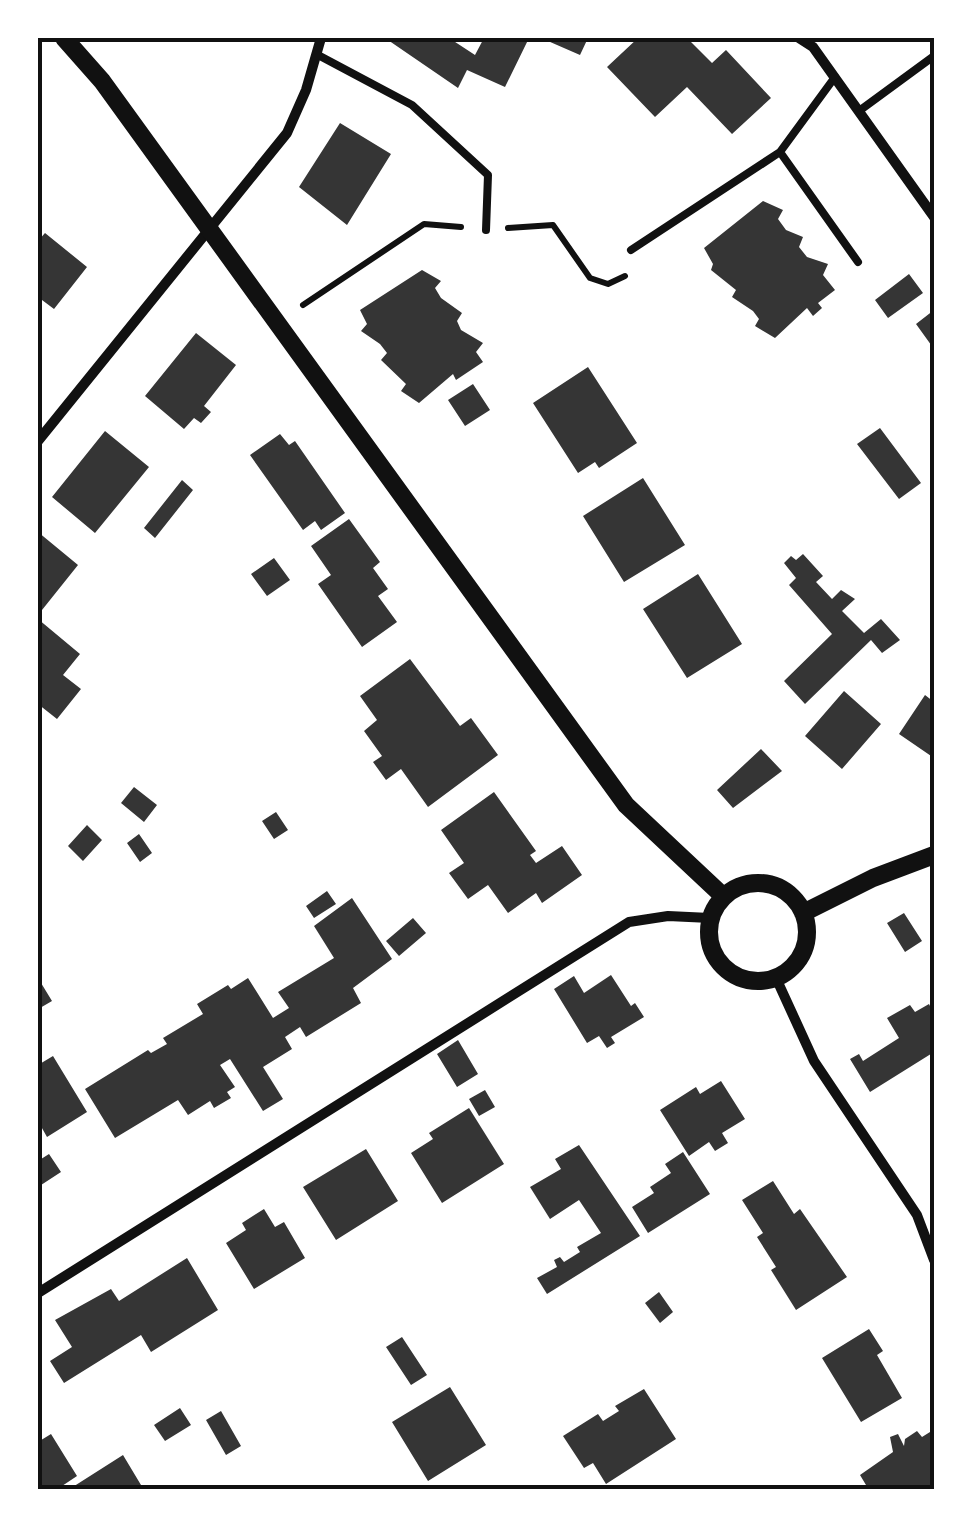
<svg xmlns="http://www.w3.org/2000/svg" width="972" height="1527" font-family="'DejaVu Sans',sans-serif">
<rect width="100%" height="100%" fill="#fff"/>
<!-- building -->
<path fill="#353535" d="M385,38H449L475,55L484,38H529L505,87L467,70L458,88Z
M541,38H588L580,55Z
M638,38H687L712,63L726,50L771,98L732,134L687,87L655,117L607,67Z
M340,123L391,154L347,225L299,187Z
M763,201L783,210L778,219L786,230L803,237L799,247L807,257L828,264L823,275L835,290L818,303L822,308L813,316L807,308L775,338L755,326L759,319L753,311L732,297L736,290L711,270L713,264L704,248Z
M45,233L87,267L54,309L38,297V241Z
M422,270L441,281L435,288L441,298L462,313L457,321L461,330L483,343L476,352L483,362L456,380L453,374L419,403L401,391L406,384L381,360L387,353L380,344L361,331L367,324L360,310Z
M909,274L923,293L888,318L875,300Z
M934,310V349L916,324Z
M196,333L236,365L204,406L211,412L201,423L194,418L184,429L145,396Z
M588,367L637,443L599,468L595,462L578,473L533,403Z
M473,384L490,410L465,426L448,400Z
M880,428L921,483L899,499L857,444Z
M105,431L149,467L95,533L52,497Z
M280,434L289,445L295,441L345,513L321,530L315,521L303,530L250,455Z
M643,478L685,545L624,582L583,516Z
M182,480L193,490L155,538L144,528Z
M349,519L380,562L373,568L388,589L378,596L397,622L362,647L318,584L331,575L311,546Z
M38,532L78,565L38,615Z
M803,554L823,576L816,582L832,599L841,590L855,599L842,611L864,633L881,619L900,640L882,653L871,640L805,704L784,681L832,634L789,585L796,578L784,563L791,556L796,560Z
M274,558L290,580L267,596L251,574Z
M698,574L742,644L687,678L643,609Z
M38,619L80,654L63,675L81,689L57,719L38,704Z
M410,659L460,726L471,718L498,755L428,807L401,769L386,780L373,762L382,756L364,731L377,720L360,696Z
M844,691L881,724L842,769L805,736Z
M925,695L934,702V758L899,734Z
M761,749L782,771L733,808L717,790Z
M134,787L157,805L144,822L121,803Z
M494,792L536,851L530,855L536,863L562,846L582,875L542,903L536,893L508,913L488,885L468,899L449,873L464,863L441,830Z
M276,812L288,830L274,839L262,821Z
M87,825L102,840L83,861L68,846Z
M139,834L152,853L140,862L127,843Z
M327,891L336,904L314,918L306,906Z
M352,898L392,959L353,988L361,1003L306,1037L300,1027L285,1037L292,1049L263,1067L283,1099L263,1111L230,1059L220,1065L235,1087L227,1092L231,1098L214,1108L210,1101L188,1115L178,1100L115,1138L85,1089L148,1050L151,1053L167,1044L163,1038L203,1014L197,1004L228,985L231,989L248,978L273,1018L289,1008L278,992L334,958L314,926Z
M904,913L922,941L905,952L887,923Z
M413,918L426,933L399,956L386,941Z
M611,975L631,1006L635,1003L644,1017L611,1037L615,1043L607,1048L599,1036L587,1043L554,989L574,976L584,993Z
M38,978L52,1001L40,1008L38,1004Z
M929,1004L934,1014V1052L870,1092L850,1059L859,1054L863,1061L899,1038L887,1018L910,1005L915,1012Z
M458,1040L478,1074L457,1087L437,1054Z
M53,1056L87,1112L47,1137L38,1121V1065Z
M721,1081L745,1119L722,1133L728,1143L715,1151L709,1142L689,1156L660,1110L696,1087L700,1094Z
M485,1090L495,1107L479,1116L469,1099Z
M469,1108L504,1164L442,1203L411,1153L433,1139L429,1133Z
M579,1145L640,1236L547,1294L537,1278L557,1267L554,1260L560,1257L564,1262L580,1252L577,1247L601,1233L579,1200L550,1219L530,1187L561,1169L555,1159Z
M366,1149L398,1201L336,1240L303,1187Z
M683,1152L710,1194L648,1233L632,1207L654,1193L650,1187L671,1173L665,1164Z
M49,1154L61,1172L38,1187V1161Z
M773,1181L794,1214L800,1209L847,1277L796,1310L771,1270L776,1267L757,1237L763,1233L742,1200Z
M264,1209L275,1227L284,1222L305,1258L254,1289L226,1243L246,1230L242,1223Z
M187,1258L218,1310L151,1352L141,1335L64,1383L50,1361L72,1347L55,1320L111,1289L119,1301Z
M659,1292L673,1312L660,1323L645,1303Z
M869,1329L883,1351L877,1355L902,1398L861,1422L822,1358Z
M402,1337L427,1375L411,1385L386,1347Z
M450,1387L486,1445L428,1481L392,1422Z
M644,1389L676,1439L606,1484L593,1463L584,1468L563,1436L598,1414L603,1421L619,1411L615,1406Z
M180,1408L191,1425L165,1441L154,1425Z
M221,1411L241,1446L226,1455L206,1420Z
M917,1431L922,1437L930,1432L934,1440V1490H869L860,1475L893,1452L890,1437L898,1434L904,1446L905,1439Z
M51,1434L77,1476L56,1490H38V1442Z
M123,1455L144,1490H68Z"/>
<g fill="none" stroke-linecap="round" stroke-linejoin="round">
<!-- path -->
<path stroke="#111" stroke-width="6" d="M508,228L553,225L590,278L608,284L625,276
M303,305L424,224L461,227"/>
<!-- service -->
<path stroke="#111" stroke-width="8" d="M318,55L412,105L488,175L486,230
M859,111L934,56
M780,152L858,262
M631,250L780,152L835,77"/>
<!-- minor -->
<path stroke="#111" stroke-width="10" d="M799,38L813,47L934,217
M38,441L287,133L306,90L321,38
M776,978L814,1061L917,1215L934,1260
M38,1293L629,922L668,916L710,918"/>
<!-- tertiary -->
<path stroke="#111" stroke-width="18" d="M64,38L102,81L626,805L723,896
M709 932a49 49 0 1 1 98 0a49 49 0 1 1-98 0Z
M803,913L873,878L934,855"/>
</g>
<!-- border -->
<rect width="972" height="1527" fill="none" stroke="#ffffff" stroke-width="80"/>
<rect x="40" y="40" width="892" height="1447" fill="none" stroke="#111" stroke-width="4"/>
</svg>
